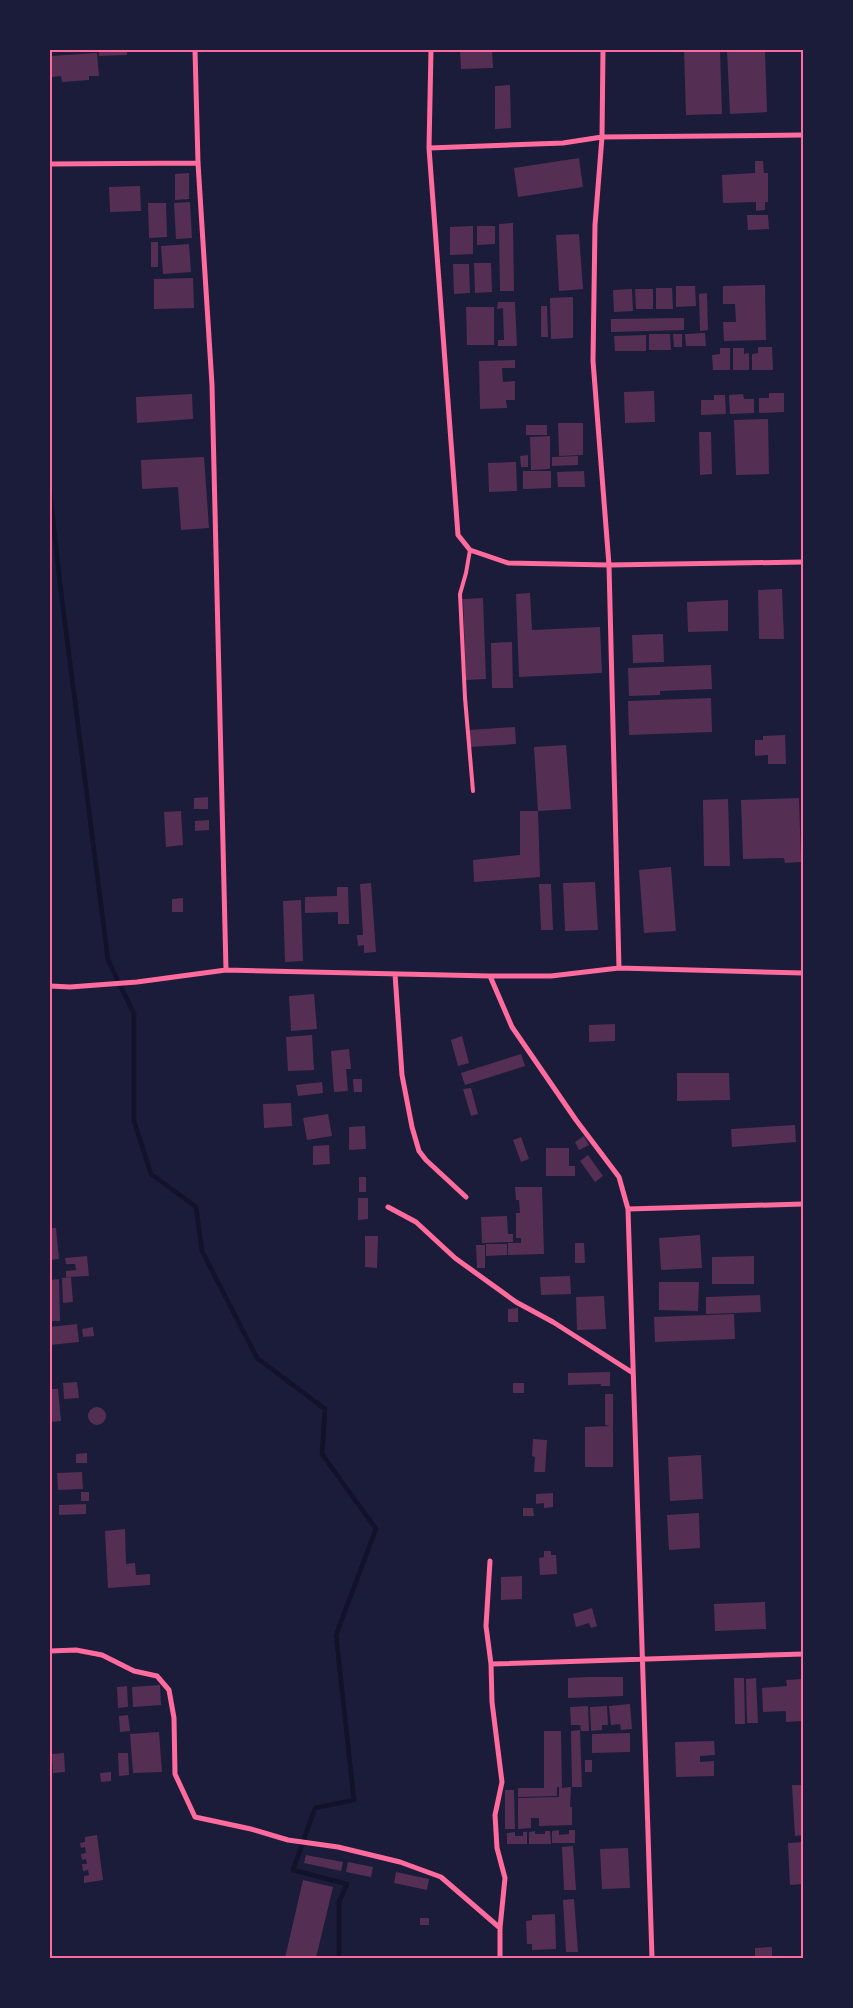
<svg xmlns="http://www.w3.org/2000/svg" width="853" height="2008" font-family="Merriweather,serif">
<rect width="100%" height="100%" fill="#1b1b3a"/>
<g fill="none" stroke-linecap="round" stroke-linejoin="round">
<!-- stream -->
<path stroke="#12122b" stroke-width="4.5" d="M50,491L60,584L108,960L134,1014V1121L151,1174L196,1207L202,1251L257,1358L325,1409L322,1454L376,1529L336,1635L354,1800L315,1808L293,1870L347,1884L339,1902V1958"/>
</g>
<!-- building -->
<path fill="#542f53" d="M99,50H127V55L99,56Z
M460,50H492L493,68L461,69Z
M684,50H720L722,114L686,115Z
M727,50H765L767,112L730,114Z
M97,53L99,76H89V80L62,82L61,76L52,77L51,56Z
M510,85L511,128L495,129V86Z
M579,158L583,187L518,197L514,168Z
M755,161H763L764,173H768V202H765V210L756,211V202L723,203L722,175L755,173Z
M189,173V199L175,200V174Z
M140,186L141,211L110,212L109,187Z
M190,202L192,238L176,239L174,203Z
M148,203H166L167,237L149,238Z
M747,215H768L769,229L748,230Z
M513,223L514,291H500L499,224Z
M473,226V254L450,255V227Z
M477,226H495V244L477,245Z
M579,234L583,289L559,291L556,235Z
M151,242H158V267H151Z
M189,244L191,272L163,274L161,246Z
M474,263H491L492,292L475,293Z
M453,264H469L470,293L454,294Z
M193,278L194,308L154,309V279Z
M765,285L766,340L724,341L723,322H736L735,304H723V286Z
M676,286H695L696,306L676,307Z
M656,288H672L673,309H656Z
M632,289L633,311L614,312L613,290Z
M635,289H653V309H636Z
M707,293L708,330L700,331L699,294Z
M573,297V338L551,339L550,298Z
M498,302H515L517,346H498V340H504L503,308L497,309Z
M541,306H547L548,337H541Z
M466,307H494V345H467Z
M684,318V330L611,332V319Z
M705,333L706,346H686L685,334Z
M649,334H670L671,350H649Z
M673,334H682V347H674Z
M646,335V351H615L614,336Z
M758,347H772L773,370H752V354L758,353Z
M720,348H730V370H713L712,355L720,354Z
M733,348H744V354L749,353V370H733Z
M515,360V368H502L503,382L515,381V400H506L507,408L480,409L479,361Z
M654,391L655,422L625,423L624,392Z
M769,393H784V412L759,413V398H769Z
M192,394L193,419L137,423L136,397Z
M743,394L744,399H754V413L730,414L729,395Z
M714,395H725L726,414L701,415V400H714Z
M768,419L769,474L736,475L734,420Z
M558,423H583V455L559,456Z
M526,425H547V435H526Z
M699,432H711L712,474L700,475Z
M550,436V469L531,470L530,437Z
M528,455V467H521L520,456Z
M578,456V465L552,466V457Z
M204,457L209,528L181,530L178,487L142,489L141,460Z
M516,462L517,491L489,492L488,463Z
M523,471H551V488L523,489Z
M584,471L585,487H558L557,472Z
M782,589L784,639H759L758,590Z
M530,593L532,630L600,627L602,673L519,677L516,594Z
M483,598L486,679L466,680L463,599Z
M728,600V631L688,632L687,602Z
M663,634L664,662L633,663L632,635Z
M512,642L513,688H492L491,643Z
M711,665L712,689L660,691V695L629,696L628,668Z
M711,698L712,732L629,735L628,701Z
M515,727L516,744L470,747L469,730Z
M785,735L786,764H768V755L755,756V740H763V736Z
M566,745L571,809L538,811L534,747Z
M208,797V809H194V798Z
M799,798L801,862L785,863L784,858L743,859L741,800Z
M728,799L730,866H704L703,800Z
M181,811L183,845L166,847L164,812Z
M520,811H538L540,877L474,882L473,860L520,855Z
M209,820V830L195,831V821Z
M671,867L676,931L644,933L639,870Z
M595,882L598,930L565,931L563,883Z
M371,883L376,952L364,953V945L358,946L357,935H363L360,884Z
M539,884H551L553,930H541Z
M337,887H348L349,924H338V912L305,913V897L337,896Z
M183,898V912H172V899Z
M301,900L303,961L285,962L283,901Z
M314,994L317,1029L291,1031L289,996Z
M615,1024V1041L589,1042V1025Z
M312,1035L314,1070L288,1071L286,1037Z
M462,1036L469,1063L458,1066L451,1040Z
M349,1049L351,1069H346L348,1091L334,1092L331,1051Z
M521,1054L525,1066L465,1085L461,1073Z
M677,1073H729L730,1100L677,1101Z
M353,1079H362V1092H354Z
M322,1082L323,1093L298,1096L296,1085Z
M471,1088L478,1114L471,1116L463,1089Z
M291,1103L292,1126L264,1128L263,1104Z
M328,1114L332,1136L307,1140L303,1118Z
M795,1125L796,1142L732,1147L731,1129Z
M365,1126L366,1149L349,1150V1127Z
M584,1136L589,1145L579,1150L575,1142Z
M521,1137L529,1159L521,1162L513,1140Z
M329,1145L330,1164L313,1165V1146Z
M546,1148H569V1166H575V1176H546Z
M588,1155L603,1176L595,1182L580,1161Z
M359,1177H366V1192H359Z
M515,1187H542L544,1254L508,1255V1243H521V1238H516V1213H520L519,1200H516Z
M358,1198H368V1219L358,1220Z
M507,1216L508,1234H513V1242L482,1243L481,1217Z
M50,1228H56L59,1259L50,1260Z
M700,1235L702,1268L661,1270L659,1238Z
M365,1236H378L377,1268L365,1267Z
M575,1243H584L585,1263H575Z
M486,1244H507V1255L486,1256Z
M476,1245H485V1268H477Z
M87,1256L89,1276L66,1277V1271L76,1270L75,1264H66L65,1258Z
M754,1256V1284H712V1257Z
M570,1276L571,1294L541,1295L540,1277Z
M71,1277L73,1302L63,1303L62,1278Z
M59,1279L60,1321H50V1280Z
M659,1282H699L698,1311L659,1310Z
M760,1295L761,1312L706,1314V1297Z
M604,1296L606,1329L577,1330L576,1297Z
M518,1308V1322H508V1309Z
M734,1314L735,1339L655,1342L654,1317Z
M77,1324L79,1342L50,1345V1327Z
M93,1327L94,1336L83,1337L82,1329Z
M610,1372V1386H601V1384L568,1385V1373Z
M77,1382L79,1398L64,1399L63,1383Z
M513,1383H524V1393H513Z
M50,1389H58L61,1421L50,1422Z
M605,1394H613V1467H585V1427L610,1426L605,1425Z
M88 1416a9 9 0 1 1 18 0a9 9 0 1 1-18 0Z
M533,1439L547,1440L545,1472H534L535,1457L532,1456Z
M87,1453V1463H76V1454Z
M701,1455L703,1499L670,1501L668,1457Z
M82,1472L83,1489L58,1490L57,1473Z
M81,1492H89V1501H81Z
M553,1493V1507L544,1508V1503L536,1504V1494Z
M86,1504V1514L59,1515V1505Z
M523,1508H533L534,1516H523Z
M699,1513L700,1548L669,1550L667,1515Z
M125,1529L126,1564L135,1563L136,1575L150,1574V1585L108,1588L105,1531Z
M544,1551H551V1555H556L557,1574L540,1575L539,1558L544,1557Z
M522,1576V1599L501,1600V1577Z
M765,1602L766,1629L715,1631L714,1604Z
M592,1608L597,1626L591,1628L589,1623L576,1627L573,1614Z
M588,1677H623V1696L568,1698V1678Z
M734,1678H744L745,1724H735Z
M756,1678L758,1723H747L746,1679Z
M803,1679V1721L786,1722V1711L763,1712L762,1688L787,1686L786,1680Z
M160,1685L161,1705L133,1707L132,1687Z
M127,1686L128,1707L118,1708L117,1687Z
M630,1704L632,1729L621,1730L620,1724L611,1725L609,1706Z
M588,1706L589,1731H581L580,1725H571L570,1707Z
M607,1706L608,1725H602V1730L591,1731L590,1707Z
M128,1715L130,1731L120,1732L119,1716Z
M580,1730L582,1787H572L571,1731Z
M544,1731H561L562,1788L571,1787L570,1807H572V1825L539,1826V1818H531V1828L518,1829V1798L559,1797V1787H557V1796L518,1797V1788H544Z
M159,1732L162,1772L133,1773L130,1734Z
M630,1733V1752L592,1753V1734Z
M714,1741L715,1755L700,1756V1762L714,1761V1776L676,1777L675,1742Z
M64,1753L65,1772L53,1773L52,1754Z
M118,1753H128L129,1775L119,1776Z
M585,1760H592V1772H585Z
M111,1772V1781L101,1782L100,1773Z
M792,1785H803V1835L795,1836Z
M505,1790H514L515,1829H505Z
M559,1830V1835L569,1834V1830H575V1843H552V1831Z
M535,1831V1834H545V1831H550L551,1844H529V1832Z
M515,1832V1836H523V1832H527V1844H507V1833Z
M97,1835L103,1880L84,1883V1876L89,1875L88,1870L83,1871L82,1864H87L86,1859L82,1860L81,1854L86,1853L85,1847L81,1848L80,1843L85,1842V1837Z
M803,1842V1884L790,1885L788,1843Z
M573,1846L576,1890H564L562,1847Z
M628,1848L630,1888L602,1889L600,1849Z
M306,1855L343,1862L341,1871L304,1863Z
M348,1862L373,1867L371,1877L346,1872Z
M396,1872L429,1879L427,1890L394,1883Z
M303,1880L333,1887L316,1958H285Z
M574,1899L578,1952H566L563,1900Z
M555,1914L556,1949L532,1950V1944H527L526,1921L532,1920V1915Z
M420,1918H429V1925H420Z
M772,1947V1958H755V1948Z"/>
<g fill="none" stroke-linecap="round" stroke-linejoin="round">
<!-- service -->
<path stroke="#ff6b9d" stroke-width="4" d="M470,550L466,573L460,594L465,698L473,791"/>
<!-- minor -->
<path stroke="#ff6b9d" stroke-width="5" d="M195,50L198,163L212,385L226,970
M431,50L429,148L458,535L470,550L508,563L609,565L803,562
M603,50L602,137L595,225L593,361L609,565L619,968
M429,148L563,143L602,137L803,135
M50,164L198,163
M395,974L402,1075L412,1127L419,1151L426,1160L466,1197
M490,976L512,1027L576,1120L619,1177L628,1209L652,1958
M50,986L70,987L137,982L226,970L490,976H551L619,968L803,973
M388,1207L416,1222L455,1258L516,1302L553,1322L633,1373
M628,1209L803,1204
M490,1561L486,1626L491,1664L492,1702L502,1782L495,1815L497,1848L505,1878L500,1928V1958
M50,1651L76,1650L102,1655L134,1671L157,1676L169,1690L174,1718L175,1774L195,1817L251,1829L288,1840L338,1847L400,1862L441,1877L500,1928
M491,1664L803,1654"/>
</g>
<!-- border -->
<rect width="853" height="2008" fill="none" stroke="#1b1b3a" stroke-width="102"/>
<rect x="51" y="51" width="751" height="1906" fill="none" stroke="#ff6b9d" stroke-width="2"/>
</svg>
